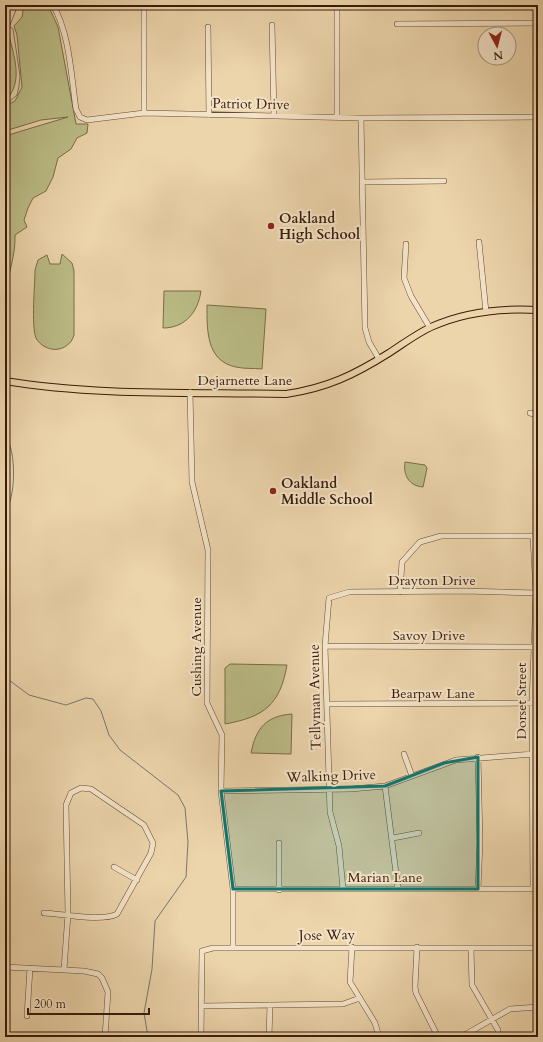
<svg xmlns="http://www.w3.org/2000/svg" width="543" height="1042" font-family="Cardo,serif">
<rect width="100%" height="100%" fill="#ecd4ab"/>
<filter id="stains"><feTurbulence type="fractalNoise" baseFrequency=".005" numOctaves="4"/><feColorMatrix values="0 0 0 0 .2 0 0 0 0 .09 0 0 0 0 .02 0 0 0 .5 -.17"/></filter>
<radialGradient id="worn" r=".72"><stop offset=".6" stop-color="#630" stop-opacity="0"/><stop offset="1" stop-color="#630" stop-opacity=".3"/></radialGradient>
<!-- green -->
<path fill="#bbbc86" stroke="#7a6c47" d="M24,5H48L58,27L76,124H88L87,133L77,138L71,149L58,158L53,177L46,191L33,198L28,208L24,220L27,227L15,235C16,256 7,276 5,297V136L68,117L41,120L5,131V106L15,101L22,87L17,35L14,26L22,17Z
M5,29L8,31C13,54 25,82 5,101V90C13,80 7,70 5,59C4,49 5,39 5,29Z
M62,254L72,263L74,271V335C72,342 67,347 59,349C51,351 40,346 36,338C31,325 35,285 35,270L38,260L47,255L50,264H60Z
M164,291H201C198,312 185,328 163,328Z
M207,305L266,309L262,369C254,368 244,369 236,367C206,361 207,330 207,305Z
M405,462L425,465L427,468L423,487C409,486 403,475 405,462Z
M230,664L287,665C280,705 264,717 225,724V668Z
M292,714L291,754L251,753C256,728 266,716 292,714Z"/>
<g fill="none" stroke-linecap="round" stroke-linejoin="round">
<!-- stream -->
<path stroke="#767770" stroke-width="1" d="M5,23L13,29L20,76L19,86L17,95L8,103H5
M10,25L18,5
M5,436C17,449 16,499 5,512
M5,677L29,695L66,705L86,698L93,699L101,711L109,735L120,750L178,795L185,808L188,842L186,877L155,921L152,969L144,1013L148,1037"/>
<defs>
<path id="minor" d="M53,5C70,35 71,75 76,109L80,117L87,120L144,113L361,118L538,117
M144,5V113
M337,5V117
M397,24L538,23
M272,25L274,116
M208,27L209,115
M361,118L365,328L369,342L379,359
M364,182L444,181
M479,242L486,312
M406,244L404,278L411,296L430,328
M190,392L192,482L208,550L207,703L222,735L221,791L233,889V948
M530,413L538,415
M533,536L536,593L532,704L533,889
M400,592L402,562L420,542L441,536H538
M325,646L533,647
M328,704L538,703
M404,754L412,776
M478,757L480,842L478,889
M385,786L398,889
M221,791L351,789L385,786L456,760L533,754
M393,838L419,833
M279,843V890
M114,867L137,880
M233,889H538
M343,889L339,846L330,812L325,646L329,598L349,592L465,591L536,593
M44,913C63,914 101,922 117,914L151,853L153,843L144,825L91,789L81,788L71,793L66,805L68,914L64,969
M352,947L350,982L375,1023L379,1037
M417,947L415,987L416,993L438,1037
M471,948L472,985L498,1030V1037
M5,967L84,971L98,974L102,978L108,992L105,1037
M201,1006L343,1004L360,998
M27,1016L30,968
M201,1037L202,951L213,948H538
M269,1037L270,1005
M461,1037L510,1009L538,1007"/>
<path id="major" d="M5,381C96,396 194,392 286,394C327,388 354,375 389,353C403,344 416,334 431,327C464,312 502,308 538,310"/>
</defs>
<!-- minor casing -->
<use href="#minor" stroke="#664931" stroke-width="6"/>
<!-- major casing -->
<use href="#major" stroke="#391b08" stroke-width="8"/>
<!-- minor -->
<use href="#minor" stroke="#f3e3c8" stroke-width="5"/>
<!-- major -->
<use href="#major" stroke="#ecd4ab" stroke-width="6"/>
</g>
<!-- marked area -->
<path fill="#0f766e" fill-opacity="0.2" stroke="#0f766e" stroke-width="3" stroke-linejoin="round" d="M478,757V889H233L221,791L385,786L444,763Z"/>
<!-- markers -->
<g fill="#8f2418" stroke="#f3e3c8" stroke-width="1.5">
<circle cx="271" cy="226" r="4"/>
<circle cx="273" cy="491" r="4"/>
</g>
<g text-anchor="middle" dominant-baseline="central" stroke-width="4" stroke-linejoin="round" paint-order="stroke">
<!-- street labels -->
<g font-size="14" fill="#391b08" stroke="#f3e3c8">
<text transform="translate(251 104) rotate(1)">Patriot Drive</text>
<text x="245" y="380">Dejarnette Lane</text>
<text x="432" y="580">Drayton Drive</text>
<text x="429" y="635">Savoy Drive</text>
<text transform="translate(196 647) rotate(-90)">Cushing Avenue</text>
<text x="433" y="693">Bearpaw Lane</text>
<text transform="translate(315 697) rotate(-91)">Tellyman Avenue</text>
<text transform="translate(521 701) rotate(-90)">Dorset Street</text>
<text transform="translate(331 776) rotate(-2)">Walking Drive</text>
<text x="385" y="877">Marian Lane</text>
<text transform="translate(327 935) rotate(-1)">Jose Way</text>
</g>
<!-- poi labels -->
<g font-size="14" font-weight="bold" fill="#391b08" stroke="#f3e3c8" text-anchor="start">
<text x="279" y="218">Oakland<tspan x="279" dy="16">High School</tspan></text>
<text x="281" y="483">Oakland<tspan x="281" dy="16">Middle School</tspan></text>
</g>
</g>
<!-- margin -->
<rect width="543" height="1042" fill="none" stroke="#ecd4ab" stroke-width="20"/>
<rect x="6" y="6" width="531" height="1030" fill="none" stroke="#391b08" stroke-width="2"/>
<rect x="10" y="10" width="523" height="1022" fill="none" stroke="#391b08"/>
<!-- north arrow -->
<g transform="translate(497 46) rotate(173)"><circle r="19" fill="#f3e3c8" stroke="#a9937b"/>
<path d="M0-3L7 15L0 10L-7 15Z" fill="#8f2418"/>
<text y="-6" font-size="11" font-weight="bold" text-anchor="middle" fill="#391b08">N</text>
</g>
<!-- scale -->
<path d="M28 1008v6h121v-6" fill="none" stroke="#391b08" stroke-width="2"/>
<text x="34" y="1008" font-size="12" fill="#391b08" stroke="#f3e3c8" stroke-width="3" paint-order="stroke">200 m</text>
<rect width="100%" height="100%" filter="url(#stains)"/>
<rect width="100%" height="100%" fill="url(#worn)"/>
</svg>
